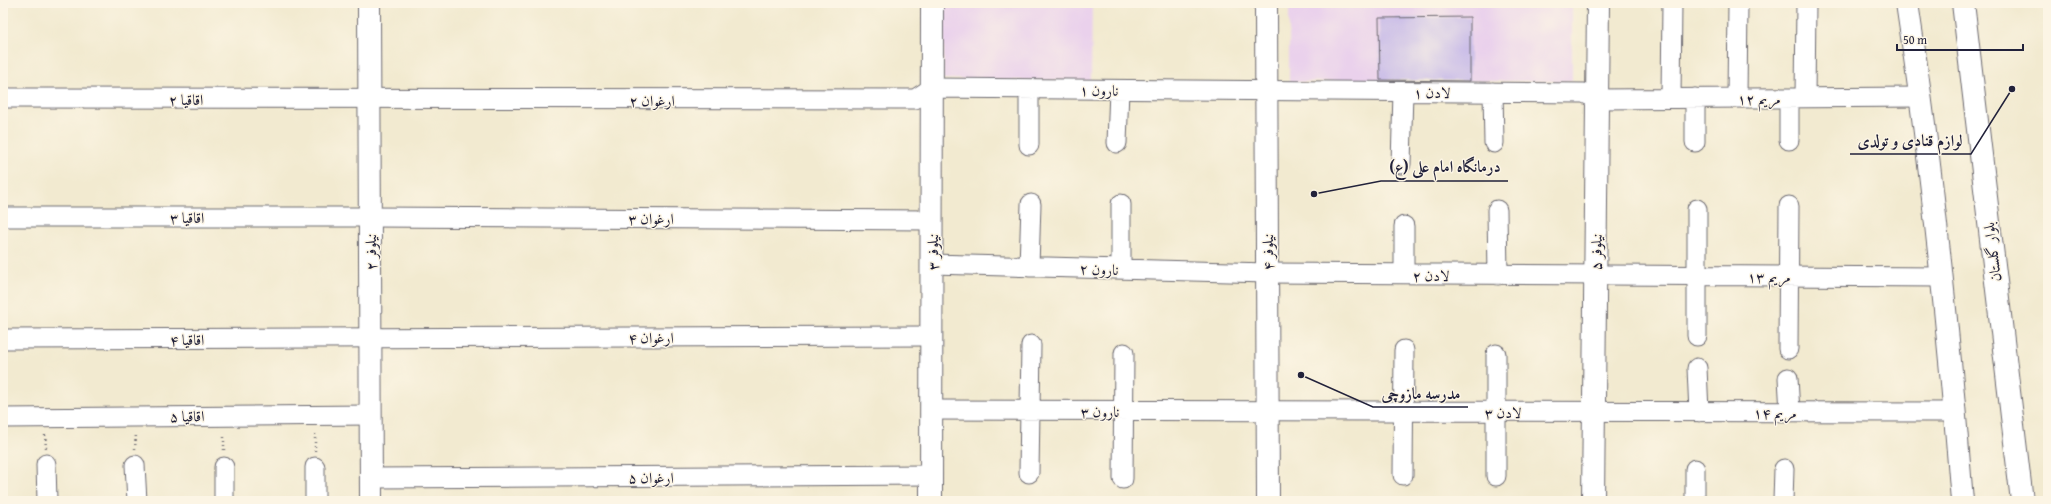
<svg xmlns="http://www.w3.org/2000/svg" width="2051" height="504" font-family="'Gentium Book Plus',Amiri,serif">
<rect width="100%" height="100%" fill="#fcf5e5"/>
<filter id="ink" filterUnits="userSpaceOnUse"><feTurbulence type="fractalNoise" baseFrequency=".025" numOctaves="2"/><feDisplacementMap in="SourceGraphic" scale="8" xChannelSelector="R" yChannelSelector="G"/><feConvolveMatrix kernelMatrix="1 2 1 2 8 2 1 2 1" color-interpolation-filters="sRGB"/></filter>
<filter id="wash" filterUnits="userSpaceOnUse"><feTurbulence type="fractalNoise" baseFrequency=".012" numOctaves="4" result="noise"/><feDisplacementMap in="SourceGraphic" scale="16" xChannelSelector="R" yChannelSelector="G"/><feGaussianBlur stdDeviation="0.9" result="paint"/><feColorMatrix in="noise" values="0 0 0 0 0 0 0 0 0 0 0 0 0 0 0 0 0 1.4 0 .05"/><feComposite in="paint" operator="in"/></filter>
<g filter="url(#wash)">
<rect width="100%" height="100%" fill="#f2ead0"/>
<!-- built -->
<path fill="#ead1ec" d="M945,3H1092L1091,81L943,79Z
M1289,3H1572V81H1470V17H1431L1379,18L1380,81L1289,82Z"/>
<g id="blocks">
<!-- building -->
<path fill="#c7bae8" d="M1470,17V81L1380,80L1379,18Z"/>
</g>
</g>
<g filter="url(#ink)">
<use href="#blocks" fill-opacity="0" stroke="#6b686f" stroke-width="1"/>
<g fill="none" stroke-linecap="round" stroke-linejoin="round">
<defs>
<path id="street" d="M1029,89V145
M1493,92L1494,143
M3,98L915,99L932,88L1584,93L1597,99L1921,97
M1671,98L1672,3
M1695,98V142
M1737,98L1738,3
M1805,98L1806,3
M1789,140V98
M1117,143L1119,90
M1401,164L1403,92
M1121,204V269
M1497,210L1498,275
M3,217H370L932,220
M932,264L1267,273L1942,277
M1029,267L1031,204
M1404,274V226
M1697,336V209
M3,339L932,336
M1788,349L1789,206
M1496,354V476
M1697,368L1699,412
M1788,378L1790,412
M931,410L1955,412
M3,418L371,415
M46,464L47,501
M135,465L137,501
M224,467V501
M315,467V501
M1695,469V501
M1029,473L1031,345
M1403,475L1404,350
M371,478L931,475
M1123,479L1124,353
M1783,501L1784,469"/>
<path id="secondary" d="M369,3L371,501
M1266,3L1268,501
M1907,3C1932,168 1949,334 1962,501
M1963,3L2022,501
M931,501L932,3
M1593,501L1598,3"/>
</defs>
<!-- street casing -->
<use href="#street" stroke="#6b686f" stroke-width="21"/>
<!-- secondary casing -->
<use href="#secondary" stroke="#6b686f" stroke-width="24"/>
<!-- path -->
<path stroke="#6b686f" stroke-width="2.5" stroke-dasharray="1 3" stroke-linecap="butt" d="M45,435L46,448
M135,449L136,434
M224,450V434
M315,451V432"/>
<!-- street -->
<use href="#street" stroke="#fff" stroke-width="19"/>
<!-- secondary -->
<use href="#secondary" stroke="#fff" stroke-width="22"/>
</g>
</g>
<g text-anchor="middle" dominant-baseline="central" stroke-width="3" stroke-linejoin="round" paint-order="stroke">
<!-- street labels -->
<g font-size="15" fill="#22223b" stroke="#fcf5e5">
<text transform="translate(1099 90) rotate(1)">نارون ۱</text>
<text x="1432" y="92">لادن ۱</text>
<text x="1759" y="98">مریم ۱۲</text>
<text x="186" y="99">اقاقیا ۲</text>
<text x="652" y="100">ارغوان ۲</text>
<text x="187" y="217">اقاقیا ۳</text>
<text x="651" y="218">ارغوان ۳</text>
<text transform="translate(370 252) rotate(-90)">نیلوفر ۲</text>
<text transform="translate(932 252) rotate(-90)">نیلوفر ۳</text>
<text transform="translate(1267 252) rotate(-90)">نیلوفر ۴</text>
<text transform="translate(1596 252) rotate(-89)">نیلوفر ۵</text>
<text transform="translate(1992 252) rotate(-97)">بلوار گلستان</text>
<text transform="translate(1099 269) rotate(2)">نارون ۲</text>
<text x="1431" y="275">لادن ۲</text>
<text x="1769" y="276">مریم ۱۳</text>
<text x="651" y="337">ارغوان ۴</text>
<text x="187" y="339">اقاقیا ۴</text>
<text x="1100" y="411">نارون ۳</text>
<text x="1503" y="412">لادن ۳</text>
<text x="1775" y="412">مریم ۱۴</text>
<text transform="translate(187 416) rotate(-1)">اقاقیا ۵</text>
<text x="651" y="477">ارغوان ۵</text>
</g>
</g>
<!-- callouts -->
<path fill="none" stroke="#22223b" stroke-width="1.5" d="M2012 89L1971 154H1850M1314 194L1381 181H1508M1301 375L1373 407H1468"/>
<g fill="#22223b" stroke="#fcf5e5" stroke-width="1.5">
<circle cx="2012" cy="89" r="4"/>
<circle cx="1314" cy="194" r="4"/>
<circle cx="1301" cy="375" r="4"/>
</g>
<g font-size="16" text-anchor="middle" font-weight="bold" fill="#22223b" stroke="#fcf5e5" stroke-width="3" stroke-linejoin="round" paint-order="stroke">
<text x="1910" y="146">لوازم قنادی و تولدی</text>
<text x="1445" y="172">درمانگاه امام علی (ع)</text>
<text x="1421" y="399">مدرسه مازوچی</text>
</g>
<!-- margin -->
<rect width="2051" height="504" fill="none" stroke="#fcf5e5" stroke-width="16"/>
<!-- scale -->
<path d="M1897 44v6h126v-6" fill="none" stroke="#22223b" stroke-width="2"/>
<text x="1903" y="44" font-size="12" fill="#22223b" stroke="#fcf5e5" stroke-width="3" paint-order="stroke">50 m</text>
</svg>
